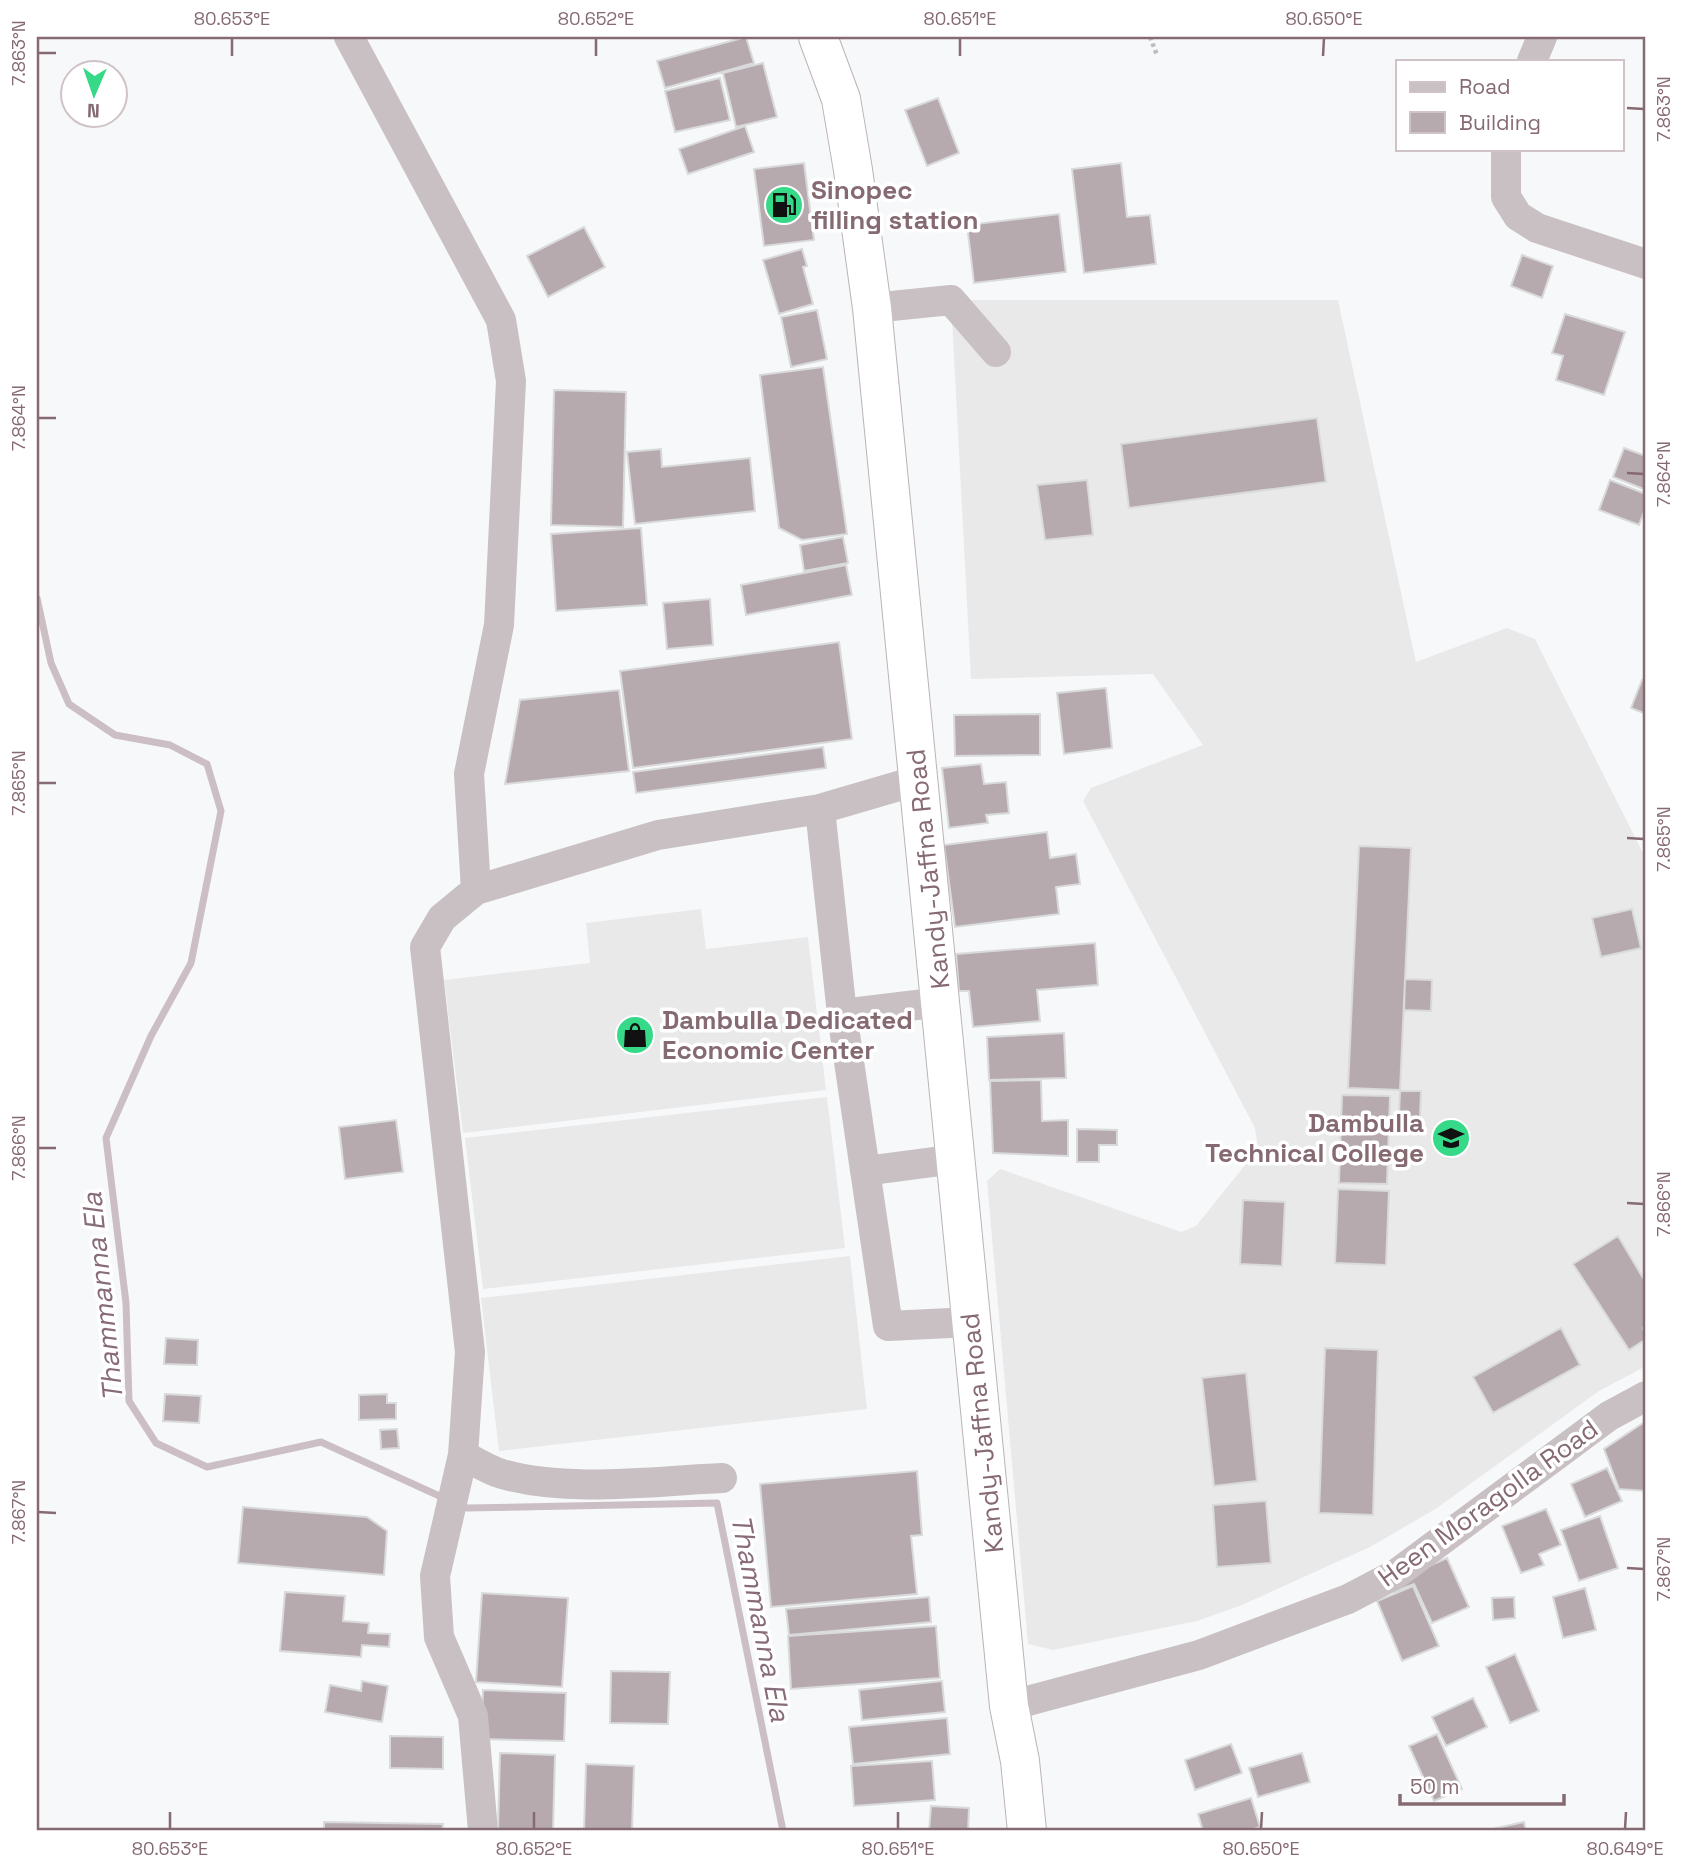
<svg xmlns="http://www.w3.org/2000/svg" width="1683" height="1868" font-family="'Space Grotesk',sans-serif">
<rect width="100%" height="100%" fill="#f7f8f9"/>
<!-- built -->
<path fill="#eae9ea" d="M951,300H1338L1416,662L1507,628L1535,639L1646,859V1366L1599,1391L1437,1508L1370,1547L1242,1605L1197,1621L1053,1650L1028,1644L987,1181L1000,1169L1181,1232L1196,1226L1258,1149L1255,1128L1083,801L1091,788L1203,745L1153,674L971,679Z
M701,909L706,949L808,937L826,1090L463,1133L444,980L590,963L586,923Z
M827,1097L845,1248L483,1289L465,1138Z
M850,1256L867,1409L499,1451L481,1298Z"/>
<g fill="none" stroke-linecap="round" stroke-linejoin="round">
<!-- stream -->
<path stroke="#ccbec5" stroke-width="7" d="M37,598L51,663L69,704L115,735L170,745L207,764L221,811L191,963L151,1036L106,1138L126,1303L129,1401L156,1443L207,1467L321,1442L446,1499
M460,1505L467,1508L717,1503L783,1831"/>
</g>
<!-- building -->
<path fill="#b7aaae" stroke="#d9dadb" stroke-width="2" d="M746,37L754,63L665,88L657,61Z
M763,63L777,117L736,127L723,73Z
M720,78L730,120L675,132L665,91Z
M938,98L959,153L927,166L905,110Z
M745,126L754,152L688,174L679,149Z
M804,163L814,240L764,246L754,169Z
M1121,163L1127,217L1150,215L1156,264L1084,273L1072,169Z
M1059,214L1066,272L974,283L967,225Z
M584,227L605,267L548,297L527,256Z
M802,249L807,266L803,267L813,304L779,314L763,260Z
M1522,255L1553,266L1542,298L1511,286Z
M817,310L827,359L791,367L781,317Z
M1565,314L1625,332L1604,395L1556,380L1563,356L1552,353Z
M823,367L847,534L802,540L779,528L760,375Z
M554,390L626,392L623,527L551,525Z
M1317,418L1326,482L1129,508L1121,444Z
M1624,448L1646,456V490L1613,477Z
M661,449L662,467L750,458L755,511L635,524L627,452Z
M1087,480L1093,535L1045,540L1037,485Z
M1610,480L1646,494V506L1639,525L1599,510Z
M641,528L647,605L556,611L551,534Z
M843,537L848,563L804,571L800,545Z
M846,565L852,595L746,615L741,585Z
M710,599L713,645L667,649L663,603Z
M839,642L852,739L633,768L620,671Z
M1642,680L1646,682V714L1631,708Z
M1106,688L1112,748L1064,754L1057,693Z
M619,690L629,771L505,784L520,700Z
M1040,714V755L955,756L954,715Z
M823,747L826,768L636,793L633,772Z
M981,764L984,784L1006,782L1009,813L986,815L988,823L949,828L942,768Z
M1047,832L1050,858L1076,854L1080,884L1056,887L1059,914L955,927L944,845Z
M1359,846L1411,848L1400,1090L1348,1088Z
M1632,909L1641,948L1601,957L1592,918Z
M1095,943L1098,985L1037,990L1040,1021L973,1027L969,991H959L956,954Z
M1405,979L1432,980L1431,1011L1404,1010Z
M1064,1033L1066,1078L989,1080L987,1037Z
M1041,1080L1042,1121L1068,1120V1156L993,1153L990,1081Z
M1400,1091H1421L1420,1117L1399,1116Z
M1342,1095L1390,1096L1387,1184L1339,1183Z
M396,1120L403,1172L345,1179L339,1127Z
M1077,1129L1117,1130V1145H1099V1162H1077Z
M1338,1189L1389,1191L1386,1265L1335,1263Z
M1243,1200L1285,1202L1282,1266L1240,1264Z
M1618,1236L1646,1283V1325L1643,1328L1646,1339L1629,1350L1573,1264Z
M1561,1328L1580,1365L1493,1413L1473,1377Z
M166,1338L198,1340L197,1365L164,1364Z
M1325,1348L1378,1350L1373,1515L1319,1513Z
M1246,1373L1257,1481L1214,1486L1202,1378Z
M165,1394L201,1396L199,1423L163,1421Z
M387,1394V1403H396V1419L359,1420V1395Z
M1646,1421V1491L1619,1489L1604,1449Z
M397,1429L399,1448L381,1449L380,1430Z
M1607,1468L1622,1501L1585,1517L1571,1484Z
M917,1471L922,1535L911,1536L917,1594L771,1607L760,1484Z
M1266,1501L1271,1563L1217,1567L1213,1505Z
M243,1507L367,1517L387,1531L384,1575L238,1563Z
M1546,1509L1561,1545L1539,1554L1544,1565L1521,1573L1502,1526Z
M1600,1516L1618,1568L1579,1581L1561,1530Z
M1447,1558L1469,1607L1432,1623L1414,1584L1394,1592L1390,1583Z
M1413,1586L1439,1646L1402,1661L1377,1601Z
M1585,1588L1596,1630L1563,1638L1553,1597Z
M285,1592L345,1596L343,1621L369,1623L368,1633L390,1634L389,1647L362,1645L361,1657L280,1651Z
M482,1593L568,1598L562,1687L476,1682Z
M929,1597L931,1622L789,1635L786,1609Z
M1514,1597L1515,1618L1493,1620L1492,1598Z
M936,1626L940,1678L791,1689L788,1636Z
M1515,1654L1539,1711L1510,1723L1486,1667Z
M611,1671L670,1672L668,1724L610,1723Z
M362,1681L388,1686L382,1722L325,1712L330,1685L361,1691Z
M942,1681L945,1712L862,1720L859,1690Z
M483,1690L566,1693L564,1741L481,1739Z
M1473,1698L1487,1727L1446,1746L1432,1717Z
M947,1718L950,1754L853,1764L849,1727Z
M1437,1734L1462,1789L1434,1801L1409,1746Z
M390,1736L443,1737V1769L390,1768Z
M1231,1744L1242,1773L1195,1790L1185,1760Z
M500,1753L555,1755L553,1831H498Z
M1302,1753L1310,1782L1258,1797L1249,1768Z
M932,1761L935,1800L854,1806L851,1766Z
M586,1764L634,1766L632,1831H584Z
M1251,1798L1260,1827L1247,1831H1203L1198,1814Z
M931,1806L969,1808L968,1831H929Z
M324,1822L443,1824L442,1831H324Z
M1524,1822L1526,1831H1492V1829Z"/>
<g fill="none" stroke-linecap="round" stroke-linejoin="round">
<defs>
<path id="highway" d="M818,37L841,99L853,170L872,308L1009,1706L1020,1761L1027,1831"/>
</defs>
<!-- highway casing -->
<use href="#highway" stroke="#bbb4b6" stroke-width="40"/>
<!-- path -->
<path stroke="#c0bbbc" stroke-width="4.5" stroke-dasharray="3.5 3.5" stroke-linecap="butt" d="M1150,37L1157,55"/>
<!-- minor -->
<path stroke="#c8c0c3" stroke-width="30" d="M349,37L501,320L511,381L499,625L469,774L476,890L442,918L425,947L470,1352L463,1455L435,1576L439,1637L473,1716L483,1831
M1532,61L1542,37
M1506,149V197L1518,216L1537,228L1646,264
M872,308L951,300L996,352
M820,809L842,1014L888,1326L971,1322
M476,890L658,835L820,809L919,780
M842,1014L941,1002
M865,1171L956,1159
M463,1455C476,1462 489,1470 502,1474C568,1493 653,1481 722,1478
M1009,1706L1199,1655L1348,1599L1396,1574L1609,1416L1646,1396"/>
<!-- highway -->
<use href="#highway" stroke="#fff" stroke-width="38"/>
</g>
<!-- ticks -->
<path fill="none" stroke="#866a72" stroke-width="2.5" d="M38,53H56M232,56V38M596,56V38M960,56V38M1323,56L1324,38M1627,108L1644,109M38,418H56M1627,473L1644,474M38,783H56M1627,838L1644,839M38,1148H56M1627,1203L1644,1204M38,1512L56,1513M1627,1568L1644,1569M170,1829V1812M534,1829V1812M898,1829V1812M1261,1829L1262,1812M1625,1829L1626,1812"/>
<!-- icons -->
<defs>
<symbol id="fuel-disc" viewBox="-11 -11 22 22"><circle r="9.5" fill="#36d987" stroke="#fff"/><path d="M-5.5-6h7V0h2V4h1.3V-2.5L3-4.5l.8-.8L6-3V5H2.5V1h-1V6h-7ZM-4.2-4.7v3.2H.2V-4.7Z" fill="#111"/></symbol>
<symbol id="shop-disc" viewBox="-11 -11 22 22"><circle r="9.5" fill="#36d987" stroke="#fff"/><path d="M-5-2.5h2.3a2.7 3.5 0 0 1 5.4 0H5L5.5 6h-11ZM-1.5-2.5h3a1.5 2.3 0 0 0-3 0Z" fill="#111"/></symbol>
<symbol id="university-disc" viewBox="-11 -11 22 22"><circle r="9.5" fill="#36d987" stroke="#fff"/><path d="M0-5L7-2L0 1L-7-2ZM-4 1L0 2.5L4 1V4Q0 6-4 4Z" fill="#111"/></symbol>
</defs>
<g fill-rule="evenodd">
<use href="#fuel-disc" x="762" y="183" width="44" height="44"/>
<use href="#shop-disc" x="613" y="1013" width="44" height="44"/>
<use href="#university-disc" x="1429" y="1116" width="44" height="44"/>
</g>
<g text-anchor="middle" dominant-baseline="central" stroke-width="7" stroke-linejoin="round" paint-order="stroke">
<!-- poi labels -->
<g font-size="26" font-weight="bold" fill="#866a72" stroke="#fff" text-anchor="start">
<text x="811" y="190">Sinopec<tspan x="811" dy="30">filling station</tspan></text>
<text x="662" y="1020">Dambulla Dedicated<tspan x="662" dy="30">Economic Center</tspan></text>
<text x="1424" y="1123" text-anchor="end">Dambulla<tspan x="1424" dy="30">Technical College</tspan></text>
</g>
<!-- street labels -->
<g font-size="26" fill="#866a72" stroke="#fff">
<text transform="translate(928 869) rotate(-96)">Kandy-Jaffna Road</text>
<text transform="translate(982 1433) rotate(-96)">Kandy-Jaffna Road</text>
<text transform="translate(1488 1503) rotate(-36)">Heen Moragolla Road</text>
</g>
<!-- water labels -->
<g font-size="28" font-style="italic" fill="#886b79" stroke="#fff">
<text transform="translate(102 1297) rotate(-96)">Thammanna Ela</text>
<text transform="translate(761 1618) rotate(79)">Thammanna Ela</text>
</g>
</g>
<!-- border -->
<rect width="1683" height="1868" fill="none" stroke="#ffffff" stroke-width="77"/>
<!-- legend -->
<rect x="1396" y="60" width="228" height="91" fill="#ffffff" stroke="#cfc3c7" stroke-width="2"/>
<rect x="1410" y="82" width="35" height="10" fill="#c8c0c3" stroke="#cfc3c7" stroke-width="2"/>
<text x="1459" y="94" font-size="21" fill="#866a72">Road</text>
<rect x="1410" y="112" width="35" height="21" fill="#b7aaae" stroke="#cfc3c7" stroke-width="2"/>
<text x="1459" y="130" font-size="21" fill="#866a72">Building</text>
<!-- north arrow -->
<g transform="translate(94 94) rotate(182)"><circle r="33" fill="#ffffff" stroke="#cfc3c7" stroke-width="2"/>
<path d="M0-5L12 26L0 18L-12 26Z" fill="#36d987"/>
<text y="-10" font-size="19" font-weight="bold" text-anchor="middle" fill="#866a72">N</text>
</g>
<!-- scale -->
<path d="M1400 1794v10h164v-10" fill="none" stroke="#866a72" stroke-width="3.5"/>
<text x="1410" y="1794" font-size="21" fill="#866a72" stroke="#ffffff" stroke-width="5" paint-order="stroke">50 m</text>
<rect x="38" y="38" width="1606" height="1791" fill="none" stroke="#866a72" stroke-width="2.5"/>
<g font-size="18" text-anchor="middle" fill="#866a72">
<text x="232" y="25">80.653°E</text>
<text x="596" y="25">80.652°E</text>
<text x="960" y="25">80.651°E</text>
<text x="1324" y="25">80.650°E</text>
<text transform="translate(19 53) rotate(-90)" y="6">7.863°N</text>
<text transform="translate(1664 109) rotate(-90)" y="6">7.863°N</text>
<text transform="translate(19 418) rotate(-90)" y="6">7.864°N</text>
<text transform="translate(1664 474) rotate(-90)" y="6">7.864°N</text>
<text transform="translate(19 783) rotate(-90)" y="6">7.865°N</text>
<text transform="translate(1664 839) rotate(-90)" y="6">7.865°N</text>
<text transform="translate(19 1148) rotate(-90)" y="6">7.866°N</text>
<text transform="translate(1664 1204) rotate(-90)" y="6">7.866°N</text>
<text transform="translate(19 1512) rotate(-90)" y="6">7.867°N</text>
<text transform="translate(1664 1569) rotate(-90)" y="6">7.867°N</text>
<text x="170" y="1855">80.653°E</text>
<text x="534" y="1855">80.652°E</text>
<text x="898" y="1855">80.651°E</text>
<text x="1261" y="1855">80.650°E</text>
<text x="1625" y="1855">80.649°E</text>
</g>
</svg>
